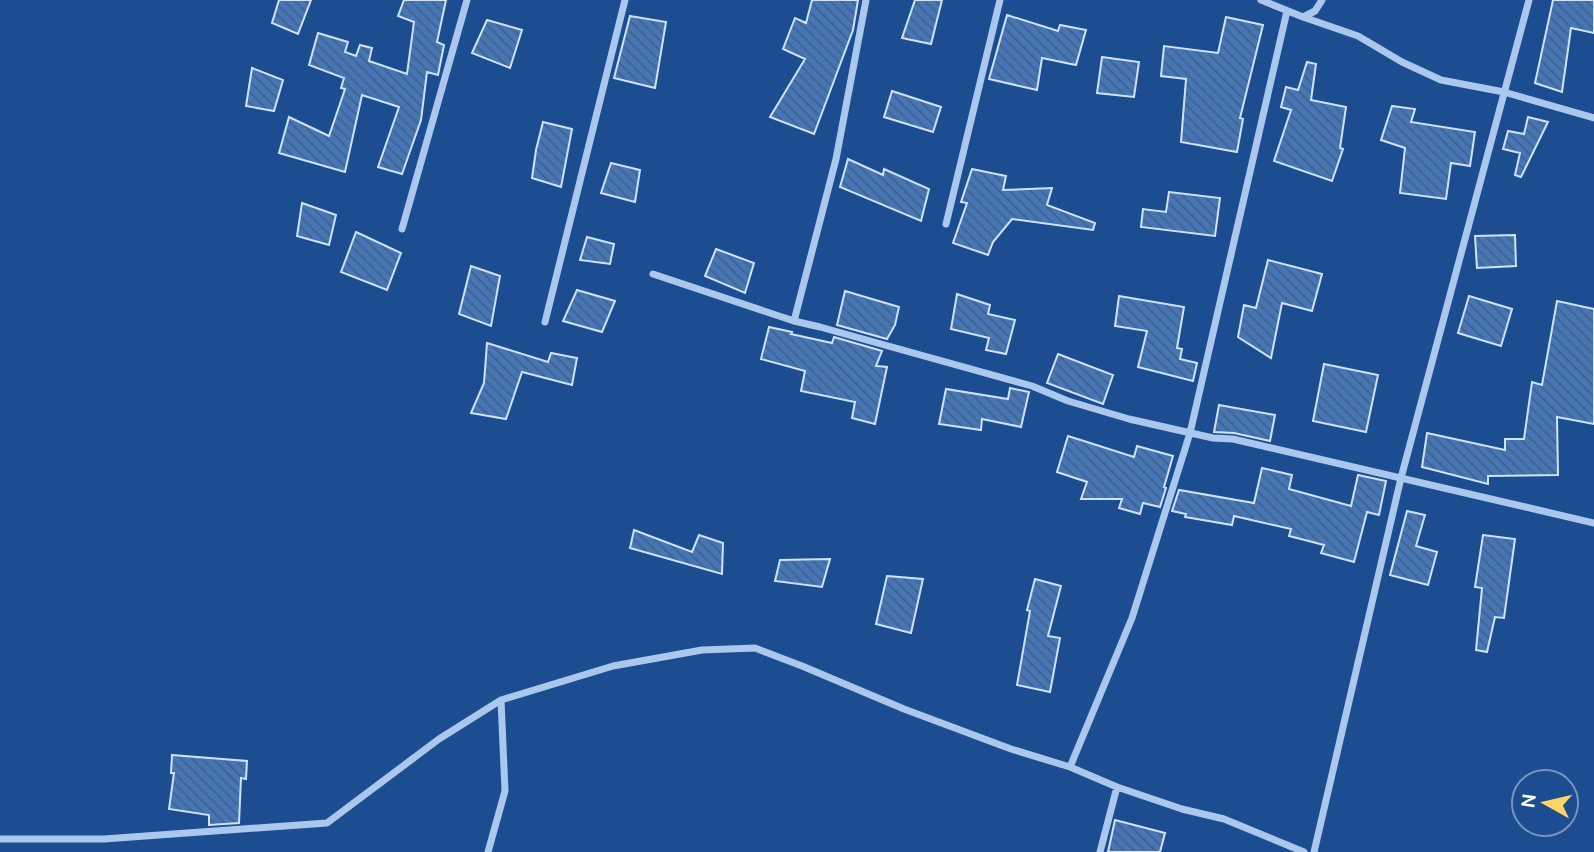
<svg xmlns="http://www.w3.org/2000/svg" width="1594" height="852" font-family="Ubuntu,sans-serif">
<defs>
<pattern id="building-back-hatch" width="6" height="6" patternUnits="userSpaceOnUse" patternTransform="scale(1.75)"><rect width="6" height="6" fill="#4476b8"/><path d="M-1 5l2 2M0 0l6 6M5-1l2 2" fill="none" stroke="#486182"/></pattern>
</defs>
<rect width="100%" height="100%" fill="#1b4d90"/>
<!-- building -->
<path fill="url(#building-back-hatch)" stroke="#d0e2fa" stroke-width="2" d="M279,0H311L298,34L272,23Z
M404,0H446L437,42L444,45L438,75L427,72L421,120L402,174L378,167L399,107L362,95L345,172L279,153L289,117L329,136L345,89L341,88L344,78L309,65L318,33L348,42L345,52L356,56L360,45L372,48L369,61L407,74L414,22L398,16Z
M812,0H858L853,30L814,134L770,117L805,59L783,49L795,18L806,23Z
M915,0H942L931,44L902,38Z
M1553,0H1594V33L1571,28L1562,92L1535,83Z
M1007,15L1058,31L1060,25L1086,30L1076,65L1042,58L1037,90L989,79Z
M630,16L666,22L655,88L614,78Z
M1226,17L1263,25L1240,118L1243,119L1237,152L1181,142L1186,79L1161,76L1164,46L1218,53Z
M487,20L522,30L510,68L472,53Z
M1102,57L1139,62L1134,97L1097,93Z
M1307,62L1316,64L1311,100L1346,107L1340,148L1343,149L1332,181L1274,161L1291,110L1281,107L1286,87L1298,90Z
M252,68L283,80L274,111L246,106Z
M892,91L941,107L933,132L884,117Z
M1392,106L1415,109L1411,122L1475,132L1470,166L1451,163L1446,199L1400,193L1405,148L1381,140Z
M1528,117L1548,122L1521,177L1515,175L1520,153L1503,149L1508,131L1524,134Z
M543,122L572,129L561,187L532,178L536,150Z
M848,159L883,175L884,169L929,189L921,221L840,187Z
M611,163L640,170L635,202L601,193Z
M972,169L1006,176L1003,190L1052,188L1047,205L1095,223L1093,230L1012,219L993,242L988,255L953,243L967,203L961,202Z
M1169,192L1220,198L1215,236L1141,227L1143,209L1166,212Z
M302,203L336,215L329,245L297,236Z
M356,232L401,253L387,290L341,272Z
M1515,235L1516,266L1477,268L1475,236Z
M587,237L614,244L610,264L580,260Z
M716,249L754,263L745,293L705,276Z
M1268,260L1322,274L1312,311L1282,303L1271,358L1238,337L1244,305L1256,308Z
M471,266L500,276L491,326L459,314Z
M577,290L615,301L602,332L563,321Z
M845,291L899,307L895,325L887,339L837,325Z
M957,294L990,305L988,314L1015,320L1006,354L986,350L989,338L951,329Z
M1119,296L1184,307L1177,348L1182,349L1180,359L1197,363L1193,381L1138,367L1147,331L1115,326Z
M1469,296L1512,309L1501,346L1458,333Z
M1557,301L1594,309V424L1557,417L1558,475L1488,476V484L1422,467L1427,433L1505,450V439H1524L1532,382L1542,385Z
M769,327L792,332L791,334L832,343L834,337L882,351L876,366L887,367L875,424L852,418L855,402L801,391L805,371L761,359Z
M487,343L548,362L551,353L577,358L572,385L522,372L506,419L471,413L484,383Z
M1058,354L1113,375L1103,404L1047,383Z
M1324,364L1378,375L1366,432L1313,421Z
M1010,388L1029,392L1021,427L982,419L981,430L939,424L946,389L1008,399Z
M1219,405L1275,415L1270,441L1234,433L1214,432Z
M1068,436L1134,457L1137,446L1173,456L1164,487L1166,488L1160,507L1143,503L1140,514L1119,508L1122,499H1081L1087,482L1057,472Z
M1262,468L1292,475L1289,489L1351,506L1358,475L1386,481L1379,515L1367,512L1354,562L1321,553L1324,545L1289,536L1291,529L1234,516L1232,525L1185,517L1186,514L1172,511L1179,490L1254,503Z
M1407,511L1425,515L1416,546L1437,552L1428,585L1390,575Z
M634,530L692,552L699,535L723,543L722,574L630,548Z
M1483,535L1515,539L1504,618L1495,617L1487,652L1476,650L1482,588L1475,587Z
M830,559L822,587L775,581L780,560Z
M887,576L923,579L911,633L876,624Z
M1035,579L1061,586L1048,636L1060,638L1050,692L1017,685L1030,611L1027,610Z
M172,755L247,761L246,779L241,778L239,823L209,825V815L169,809L174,773H171Z
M1115,820L1165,833L1160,852H1108Z"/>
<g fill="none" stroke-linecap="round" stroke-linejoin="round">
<!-- minor -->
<path stroke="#aac8ee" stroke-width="7" d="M1261,0L1303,17L1358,36L1402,62L1441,80L1504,92L1594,118
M1303,17L1315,11L1322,0
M946,224L1000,0
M402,229L467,0
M653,274L794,321L820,327L1032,386L1068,401L1129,419L1213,438L1233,439L1594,523
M794,321L836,159L866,0
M545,322L625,0
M1070,767L1132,618L1190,433L1287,11
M0,839H104L327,823L439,739L501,700L613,666L702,650L755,648L802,666L904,709L1011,749L1070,767L1117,787L1182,809L1224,819L1304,852
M488,852L505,791L501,700
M1100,852L1117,787
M1314,852L1401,478L1529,0"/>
</g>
<!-- north arrow -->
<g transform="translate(1545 803) rotate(278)"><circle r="33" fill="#1b4d90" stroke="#7694bc" stroke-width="2"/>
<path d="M0-5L12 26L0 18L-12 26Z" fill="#ffd567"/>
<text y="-10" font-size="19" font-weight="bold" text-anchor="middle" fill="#ffffff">N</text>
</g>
</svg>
